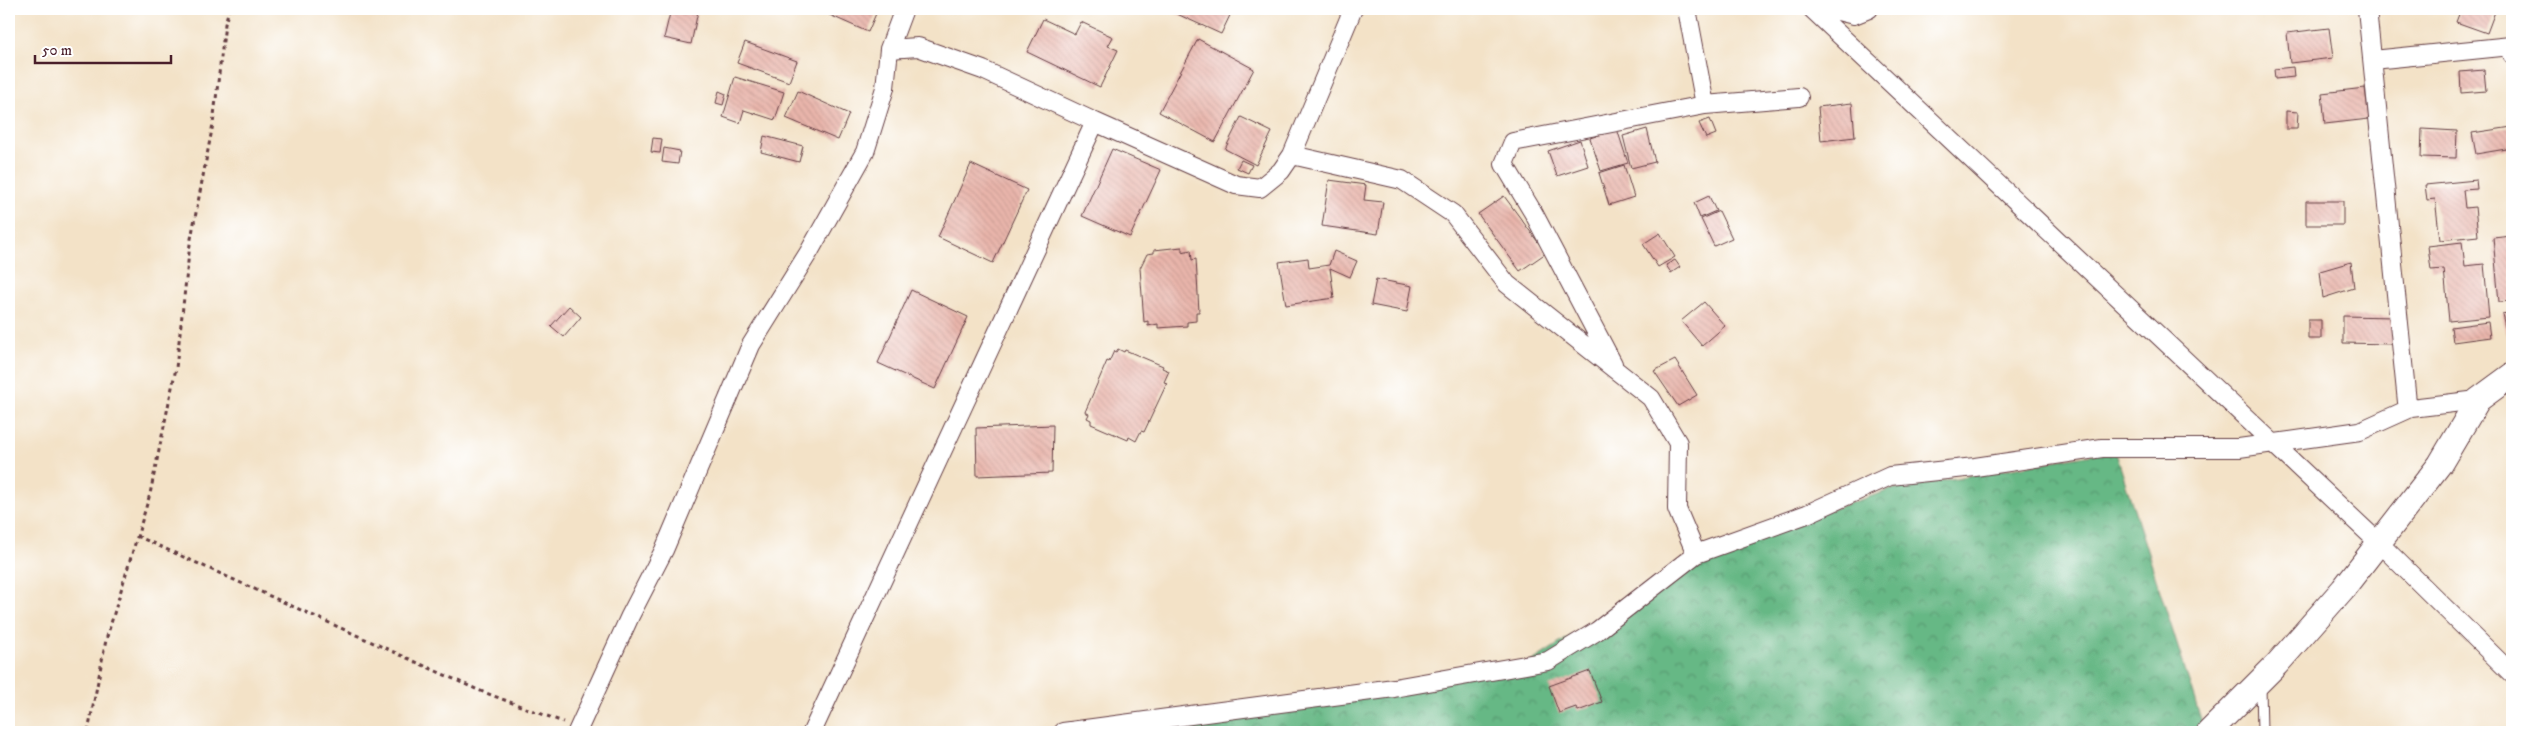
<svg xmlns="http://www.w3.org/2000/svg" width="2521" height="741" font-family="'IM FELL DW Pica',serif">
<defs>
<pattern id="forest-crowns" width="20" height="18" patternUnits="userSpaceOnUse" patternTransform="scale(1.25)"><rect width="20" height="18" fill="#66b885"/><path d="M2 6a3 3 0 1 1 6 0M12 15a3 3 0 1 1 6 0" fill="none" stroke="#56956d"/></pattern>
<pattern id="building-back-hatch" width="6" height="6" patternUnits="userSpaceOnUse" patternTransform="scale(1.25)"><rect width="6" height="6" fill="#e9b5ab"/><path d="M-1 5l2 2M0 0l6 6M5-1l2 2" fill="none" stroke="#c99b93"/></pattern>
</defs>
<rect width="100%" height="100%" fill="#fff"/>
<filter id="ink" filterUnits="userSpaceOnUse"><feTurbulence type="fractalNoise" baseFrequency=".02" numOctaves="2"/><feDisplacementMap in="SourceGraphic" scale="10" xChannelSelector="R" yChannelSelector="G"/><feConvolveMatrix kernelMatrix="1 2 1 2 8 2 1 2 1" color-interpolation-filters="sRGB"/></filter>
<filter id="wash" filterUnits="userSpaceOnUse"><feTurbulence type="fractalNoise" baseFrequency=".0096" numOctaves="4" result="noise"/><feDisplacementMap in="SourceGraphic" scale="20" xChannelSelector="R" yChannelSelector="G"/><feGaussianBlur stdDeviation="1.12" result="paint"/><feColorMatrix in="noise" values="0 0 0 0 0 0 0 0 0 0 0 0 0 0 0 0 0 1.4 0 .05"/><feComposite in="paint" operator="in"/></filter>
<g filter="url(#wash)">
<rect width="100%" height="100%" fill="#f3e2c7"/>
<!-- forest -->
<path fill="url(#forest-crowns)" stroke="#586c58" d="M2115,450L2205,732H1128L1531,662L1696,554L1893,489Z"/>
<g id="blocks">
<!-- building -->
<path fill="url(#building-back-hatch)" d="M671,9L698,11L691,44L664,38Z
M816,9H878L868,32Z
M1166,9H1233L1221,34Z
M2461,9H2496L2487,33L2456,22Z
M1043,19L1075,34L1081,22L1113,37L1108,46L1118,50L1100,87L1027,52Z
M2329,28L2333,58L2290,63L2287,33Z
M1198,39L1254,69L1215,142L1159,112Z
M745,42L797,61L789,82L737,63Z
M2293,67L2294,77L2275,79L2274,69Z
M2484,70L2486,91L2461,93L2460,72Z
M735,77L784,92L775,120L744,110L740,123L723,117Z
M2365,88L2369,119L2325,124L2322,93Z
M719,91L726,94L723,105L716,103Z
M798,91L849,114L838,140L786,118Z
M1852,103L1855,137L1821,141L1818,107Z
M2286,111L2298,112L2297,129H2286Z
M1241,117L1272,132L1256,165L1225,149Z
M1710,119L1716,134L1706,138L1699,123Z
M2512,127V148L2476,154L2472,133Z
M1617,129L1628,163L1601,171L1590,138Z
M1647,129L1655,162L1631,168L1623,136Z
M2422,129L2457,131L2456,158L2421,157Z
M764,136L803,146L799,162L761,152Z
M653,138L662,139L660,153L651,152Z
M1580,140L1588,166L1557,176L1548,151Z
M664,148L680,151L678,164L662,162Z
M1112,149L1161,170L1130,237L1082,216Z
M1241,160L1252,165L1248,173L1237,168Z
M971,164L1027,190L993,263L938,237Z
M1624,165L1634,197L1609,205L1599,173Z
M1329,180L1366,185L1364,200L1383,202L1378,234L1322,226Z
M2476,180L2477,189L2463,190L2465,208L2475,207L2478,236L2440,240L2435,199L2427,200L2425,185Z
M1504,196L1546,253L1520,271L1478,214Z
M1709,196L1716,211L1700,218L1694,203Z
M2306,201H2343V225H2306Z
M1719,211L1732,238L1714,246L1701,219Z
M1660,233L1675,257L1658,267L1643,244Z
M2512,236V301L2499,302L2493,238Z
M2462,242L2465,266L2484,264L2489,317L2449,321L2444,269L2431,270L2428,246Z
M1182,247V252L1191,250L1192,260L1196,259L1199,312H1196V321L1187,322V326L1158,328V324L1148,326V321L1144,322L1140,268L1147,254L1154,253V250Z
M1334,251L1357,261L1350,277L1330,268L1334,298L1286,305L1279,262L1308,258L1309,268L1329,265Z
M1675,260L1680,267L1671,273L1666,265Z
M2351,262L2354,288L2323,298L2320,271Z
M1376,279L1412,286L1407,312L1371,305Z
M911,290L968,317L935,389L878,363Z
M1704,302L1725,326L1702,346L1681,321Z
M569,306L581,317L564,337L551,326Z
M2512,312V346L2510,347L2502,314Z
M2343,316L2394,317L2393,344L2343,343Z
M2308,320H2321V339H2308Z
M2488,322L2490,337L2453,342L2451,327Z
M1118,349L1124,352L1125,350L1163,366L1162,368L1169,371L1164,382L1167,383L1144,432L1141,431L1136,441L1129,437L1128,440L1091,424V420L1087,418L1089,414L1085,412L1107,361L1109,362L1114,351L1116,352Z
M1675,360L1697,395L1678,406L1654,371Z
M1053,425L1052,473L977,476L976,428Z
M1590,671L1602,702L1578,711L1576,707L1559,713L1549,686Z"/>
</g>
</g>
<g filter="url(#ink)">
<use href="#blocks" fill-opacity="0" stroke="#633c42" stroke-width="1"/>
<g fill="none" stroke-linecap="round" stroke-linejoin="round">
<defs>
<path id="lane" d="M2261,686L2262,732"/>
<path id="street" d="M1812,9L2379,543L2512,674
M1830,9L1854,15L1869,9
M2367,9L2407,402L2411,408
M889,49L918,47L983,70L1095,122
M2373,60L2511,46L2512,54
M1705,105L1799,97
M1292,155L1402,180L1453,214L1507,284L1651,398L1678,443L1677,509L1696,554
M1613,364L1534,214L1504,164L1513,142L1705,105L1687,9
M577,732L630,616L664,550L751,345L809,252L865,152L885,88L889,49L904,9
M812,732L1095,122L1236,185L1260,188L1281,171L1292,155L1353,9
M1063,732L1394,688L1548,661L1597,631L1696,554L1807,514L1890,476L1975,467L2102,448H2239L2360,431L2411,408L2478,400"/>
<path id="secondary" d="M2209,732L2277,664L2343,589L2440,464L2478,400L2512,375"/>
</defs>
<!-- lane casing -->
<use href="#lane" stroke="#633c42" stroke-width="11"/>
<!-- street casing -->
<use href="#street" stroke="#633c42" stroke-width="20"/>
<!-- secondary casing -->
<use href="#secondary" stroke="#633c42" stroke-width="26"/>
<!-- path -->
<path stroke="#633c42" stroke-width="3" stroke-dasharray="4 4" stroke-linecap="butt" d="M137,536L478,690L563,722
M88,732L106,640L150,494L176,368L190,244L213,124L225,24L229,9"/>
<!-- lane -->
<use href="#lane" stroke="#fff" stroke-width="9"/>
<!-- street -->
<use href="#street" stroke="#fff" stroke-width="18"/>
<!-- secondary -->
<use href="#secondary" stroke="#fff" stroke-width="24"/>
</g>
</g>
<!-- margin -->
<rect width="2521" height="741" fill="none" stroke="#fff" stroke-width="30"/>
<!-- scale -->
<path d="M35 55v8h136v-8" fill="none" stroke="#4a1f2b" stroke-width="2.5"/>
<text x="42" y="55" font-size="15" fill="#4a1f2b" stroke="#ffffff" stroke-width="4" paint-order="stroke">50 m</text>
</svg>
